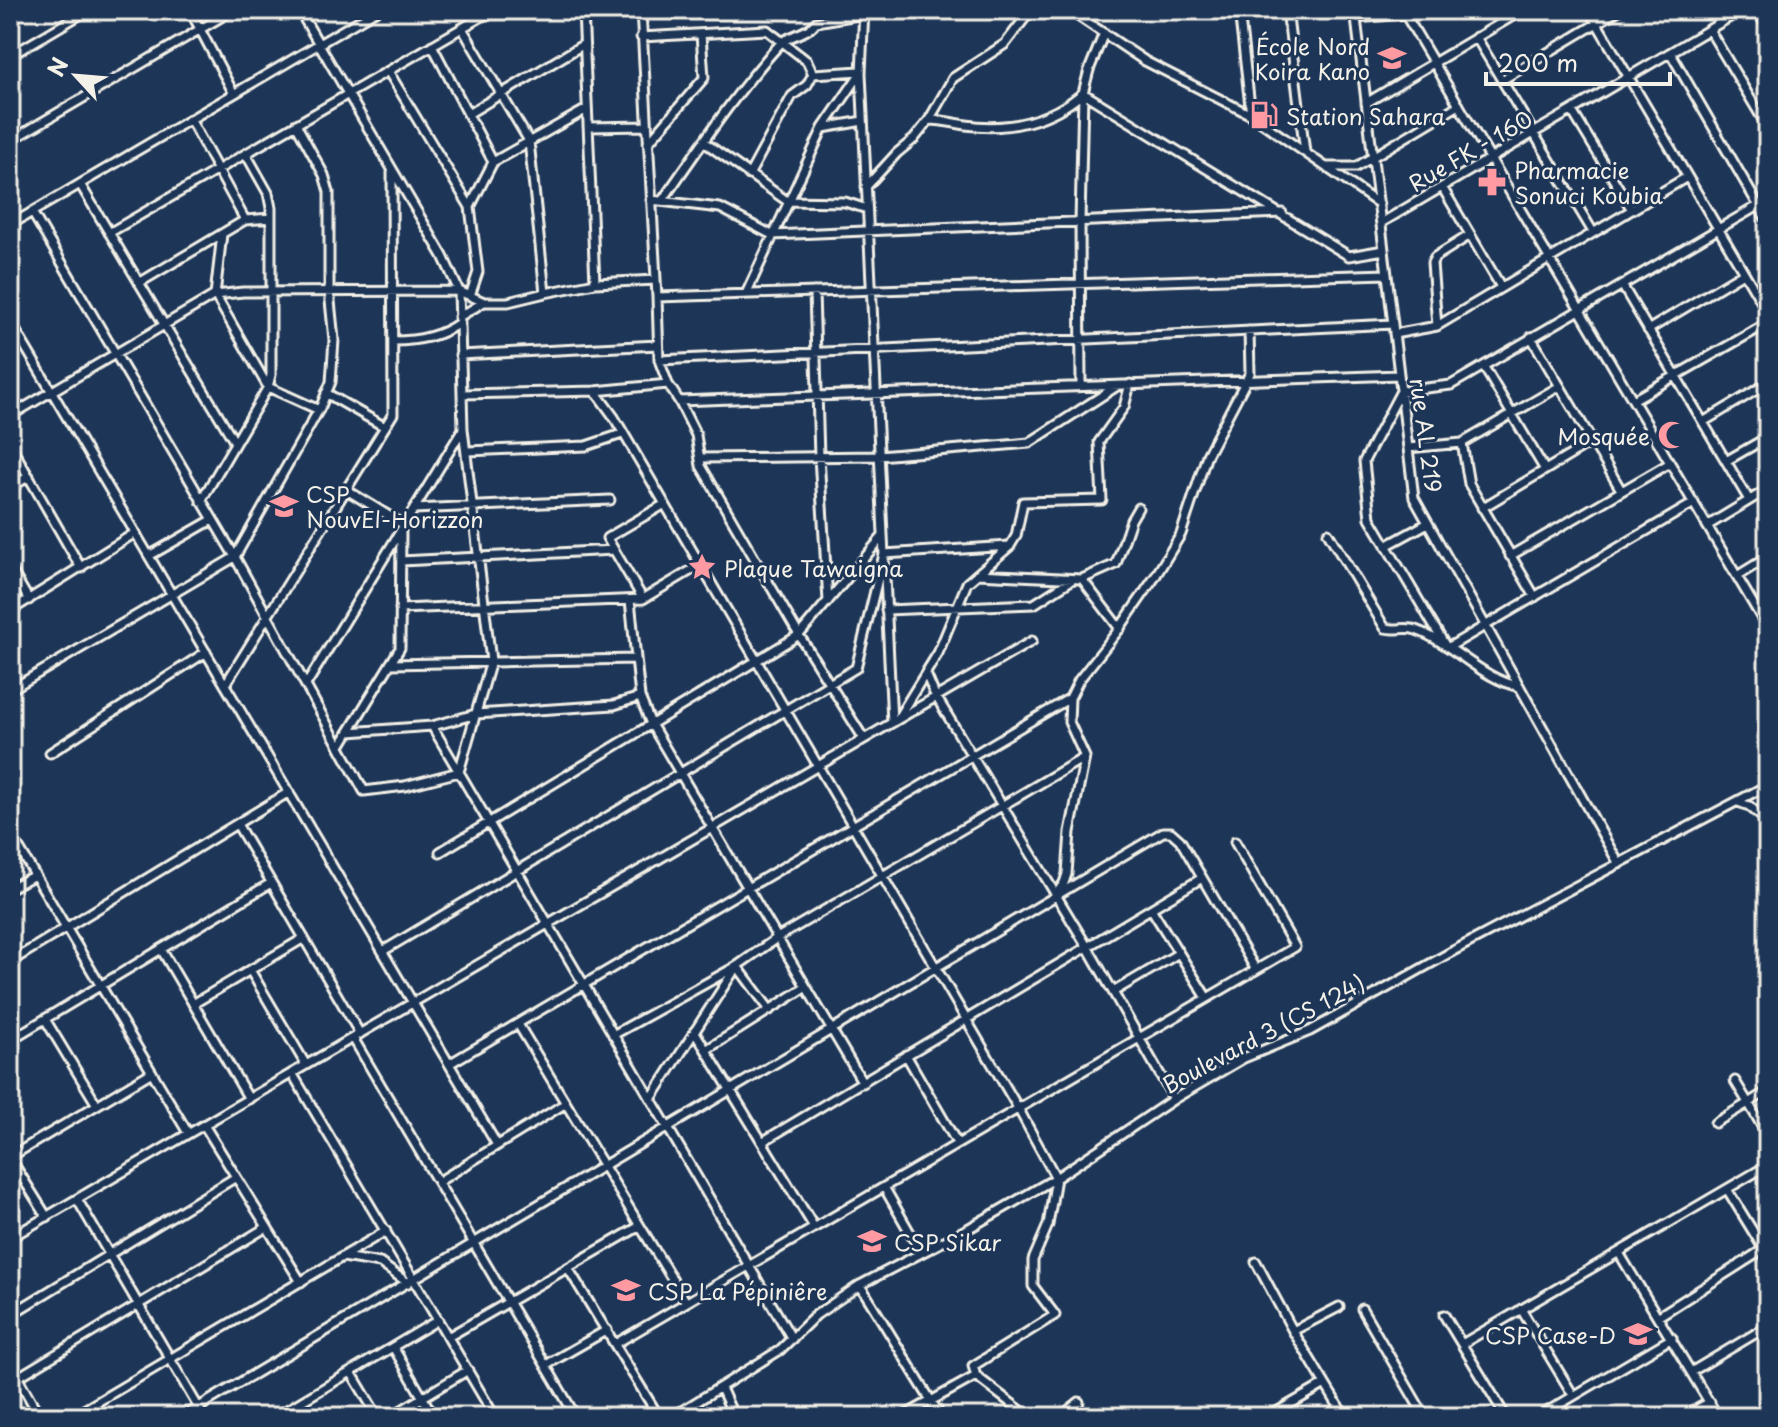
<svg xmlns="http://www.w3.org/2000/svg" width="1778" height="1427" font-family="'Playpen Sans',sans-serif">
<rect width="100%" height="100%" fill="#1d3557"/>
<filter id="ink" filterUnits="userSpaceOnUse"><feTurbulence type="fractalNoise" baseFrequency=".0125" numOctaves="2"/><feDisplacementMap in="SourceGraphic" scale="16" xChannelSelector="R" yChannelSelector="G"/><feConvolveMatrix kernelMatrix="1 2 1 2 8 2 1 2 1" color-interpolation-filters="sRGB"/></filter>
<g filter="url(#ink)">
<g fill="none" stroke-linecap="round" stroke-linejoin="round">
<defs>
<path id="minor" d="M190,10L234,94
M583,10L595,283
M864,10L861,73L892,723
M1069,10L1145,61L1251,115L1379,204
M1239,10L1251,115
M1287,10L1305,152
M1355,10L1414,498L1619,864
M1589,10L1768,313
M1757,10L1768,29
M1405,14L1768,629
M1356,18L1405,14L1412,10
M462,28L529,141L545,293L508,302H484
M1710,31L1768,128
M641,37L767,30L807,61L813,74
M1476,37L1593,232
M432,45L493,162
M1671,54L1768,222
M10,56L88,10
M388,71L470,207
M813,74L860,71
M1502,80L1619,10
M1366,103L1523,10
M1572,111L1632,210
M468,114L584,44
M190,119L245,220
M929,120C942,120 953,123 966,125C1009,131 1050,121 1083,93L1349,256L1384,250
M588,127L647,126
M823,128L860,74
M10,141L233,10
M704,142L787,201L845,202L867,209
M648,143L704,78L701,34
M1327,167H1356L1459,105
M749,175L792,96L807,85L813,74
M80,184L234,441
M866,187L897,153L914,139L929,120L953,78L1005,44L1031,10
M1442,187L1501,287
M651,200L720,208L772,235L1282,213
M662,201C699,148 736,92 779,45C789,34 807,35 816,22L864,14
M32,212L235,557L364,791L405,786L459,772L491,661L463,429L459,291L443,256L299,10
M1381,223L1742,10
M10,225L377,10
M109,233L493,10
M222,234L215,295L268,387L319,410
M139,283L245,220L271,218
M1622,285L1749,500
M814,292L819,457L828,601
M545,293L595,283L656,280
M746,294L823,128L863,121
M470,296L478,272L470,207L493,162L587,109
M657,297L1387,274
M10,321L497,1145
M1437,326L1432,263L1435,257L1470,235
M1648,330L1743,273
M1394,334L1437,326L1687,177
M1531,337L1621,490
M393,341C417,341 440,337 459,323
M460,355L658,345
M659,360L1393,324
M1484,367L1545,470
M668,384L679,401L1399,375
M1081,386L1080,222L1083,93L1089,70L1104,33
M595,391L614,417L1018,1108L1056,1178L1048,1225L1033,1260V1286L1055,1315L973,1366L976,1376L1029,1417
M326,393L385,427
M462,394L595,391L668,384L659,360L657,297L641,10
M1633,400L1768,323
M679,401L696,435L701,466L799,635L864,739
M10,416L215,295L243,292L459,291L484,302L459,317
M1703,422L1768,383
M1462,443L1469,484L1535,597
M10,444L81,568
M1408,448L1462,443L1560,386
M468,451L586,446L622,434
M700,458L879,456L1029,443L1117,386
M1726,461L1768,437
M10,488L29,476
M345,489L404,525
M201,501L268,387L271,375V208L268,193L246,154
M1482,508L1592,442
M414,509L610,500
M1707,526L1768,489
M1328,533L1385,628C1396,631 1406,626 1416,630C1454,644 1480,678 1520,687
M1386,546L1428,523
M149,556L212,520
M1510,556L1670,463
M401,561L614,550
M10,568L29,600
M977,574L1082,579L1116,564L1131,520L1138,508
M1737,576L1768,557
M1082,579L1120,629
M643,599L607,538L665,504
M630,600L640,697L651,724L863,1083
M400,609L643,599L700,565
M886,610L1034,604L1073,579
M10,611L135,533
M1445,645L1370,518L1364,461L1401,391L1451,385L1768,200
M1449,647L1694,503
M390,664L636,659
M926,674L934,693L1088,948L1174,1099
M225,685L393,414L392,173
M306,685L463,429
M10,690L235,557L321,406L331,382L334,340L329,291V192L324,175L296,124
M898,718L938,653L967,583L1010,546L1016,536L1023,502L1102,500L1099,442L1124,407L1130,384
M432,726L792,1339
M349,732L432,726L476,714L614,705L640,697
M340,746L400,648L401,533
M50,753L206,652
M1738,802L1749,806L1768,822
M237,824L360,1034
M10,833L188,1133
M440,852L799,635L883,536
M10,888L35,875
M1057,893L1064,883L1067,874L1070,832L1085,757L1069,722L1070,698L1079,680L1117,632L1155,577L1181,534L1207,455L1250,373L1249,331
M1152,910L1207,998
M161,949L249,1099
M383,951L856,668L884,554L1010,546
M10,962L289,792
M250,970L306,1065
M1113,992L1179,953
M193,1004L304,938
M45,1019L97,1105
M518,1024L686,1302
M695,1032L814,1227
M613,1035L737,966L777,938L1085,757
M353,1038L576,1417
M10,1040L271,883
M706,1050L806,987
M906,1055L957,1143
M449,1064L1070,698
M292,1073L495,1417
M1735,1081L1768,1136
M651,1099L737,966L770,1010
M1715,1123L1768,1091
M204,1125L301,1282
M762,1142L1202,878
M10,1157L152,1072
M10,1158L47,1217
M438,1182L566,1103
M884,1187L921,1252
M1727,1189L1768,1256
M77,1199L204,1417
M10,1238L1032,641
M1619,1253L1718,1417
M343,1257L380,1263L408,1283
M1256,1262L1293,1331L1345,1417
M568,1268L659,1417
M860,1285L941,1417
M1362,1309L1425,1417
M1521,1309L1573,1395
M10,1315L236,1177
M1444,1315L1506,1417
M1659,1316L1764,1249
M1293,1331L1339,1307
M448,1337L640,1226
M615,1344L1295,947L1235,842
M1462,1344L1768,1165
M393,1347L434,1417
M10,1364L40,1417
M546,1365L607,1330
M351,1372L378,1417
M1691,1372L1768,1326
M10,1382L267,1227
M721,1388L734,1417
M72,1417L386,1231
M182,1417L1163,832H1171L1180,840L1256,970
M275,1417L438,1320
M390,1417L468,1370
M672,1417L780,1350L816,1315L860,1285L971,1227L1056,1178L1174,1099L1244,1058L1310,1031L1453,951L1768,785
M902,1417L976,1376
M1060,1417L1079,1402
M1268,1417L1325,1384
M1538,1417L1672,1338
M1683,1417L1710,1402
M1755,1417L1768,1409"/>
</defs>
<!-- minor casing -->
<use href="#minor" stroke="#f4f1e8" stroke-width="13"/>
<!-- minor -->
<use href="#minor" stroke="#1d3557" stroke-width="7"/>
</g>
</g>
<!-- icons -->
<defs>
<symbol id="school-bare" viewBox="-9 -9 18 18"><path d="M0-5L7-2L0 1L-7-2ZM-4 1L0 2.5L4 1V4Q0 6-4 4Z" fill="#ff9aa2" stroke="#1d3557" stroke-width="2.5" paint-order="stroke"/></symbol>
<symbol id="fuel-bare" viewBox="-9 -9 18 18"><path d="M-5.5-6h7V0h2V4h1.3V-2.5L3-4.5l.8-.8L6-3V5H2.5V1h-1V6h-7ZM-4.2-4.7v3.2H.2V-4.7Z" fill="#ff9aa2" stroke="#1d3557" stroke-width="2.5" paint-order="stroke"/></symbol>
<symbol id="pharmacy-bare" viewBox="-9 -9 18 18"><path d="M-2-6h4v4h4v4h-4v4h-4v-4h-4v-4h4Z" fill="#ff9aa2" stroke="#1d3557" stroke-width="2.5" paint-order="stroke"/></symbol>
<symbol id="mosque-bare" viewBox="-9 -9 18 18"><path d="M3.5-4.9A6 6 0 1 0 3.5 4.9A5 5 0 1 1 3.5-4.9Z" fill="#ff9aa2" stroke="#1d3557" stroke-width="2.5" paint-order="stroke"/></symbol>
<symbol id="sight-bare" viewBox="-9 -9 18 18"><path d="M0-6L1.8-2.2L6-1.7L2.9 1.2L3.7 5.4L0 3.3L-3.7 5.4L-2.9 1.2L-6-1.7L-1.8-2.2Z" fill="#ff9aa2" stroke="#1d3557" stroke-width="2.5" paint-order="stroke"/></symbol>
</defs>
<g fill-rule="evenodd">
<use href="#school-bare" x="1372" y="38" width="40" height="40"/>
<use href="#fuel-bare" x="1244" y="95" width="40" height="40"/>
<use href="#pharmacy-bare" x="1472" y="162" width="40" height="40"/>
<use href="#mosque-bare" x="1652" y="415" width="40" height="40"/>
<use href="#school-bare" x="264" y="486" width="40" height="40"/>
<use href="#sight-bare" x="682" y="547" width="40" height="40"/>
<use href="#school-bare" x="852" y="1221" width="40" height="40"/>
<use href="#school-bare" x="606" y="1270" width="40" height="40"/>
<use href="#school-bare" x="1618" y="1314" width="40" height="40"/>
</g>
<g text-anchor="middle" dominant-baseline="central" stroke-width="6" stroke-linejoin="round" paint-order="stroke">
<!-- poi labels -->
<g font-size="22" fill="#f4f1e8" stroke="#1d3557" text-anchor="start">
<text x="1370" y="45" text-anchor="end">École Nord<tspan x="1370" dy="25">Koira Kano</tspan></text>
<text x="1286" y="115">Station Sahara</text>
<text x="1514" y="169">Pharmacie<tspan x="1514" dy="25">Sonuci Koubia</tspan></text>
<text x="1650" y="435" text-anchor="end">Mosquée</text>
<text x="306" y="493">CSP<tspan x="306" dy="25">NouvEl-Horizzon</tspan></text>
<text x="724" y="567">Plaque Tawaigna</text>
<text x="894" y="1241">CSP Sikar</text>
<text x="648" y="1290">CSP La Pépiniêre</text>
<text x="1616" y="1334" text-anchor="end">CSP Case-D</text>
</g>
<!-- street labels -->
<g font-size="22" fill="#f4f1e8" stroke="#1d3557">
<text transform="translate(1470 150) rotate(-30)">Rue FK - 160</text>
<text transform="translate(1427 435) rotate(82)">rue AL 219</text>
<text transform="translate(1263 1033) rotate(-28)">Boulevard 3 (CS 124)</text>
</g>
</g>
<!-- margin -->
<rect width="1778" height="1427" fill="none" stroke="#1d3557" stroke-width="40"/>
<rect x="20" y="20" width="1738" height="1387" fill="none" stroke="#f4f1e8" stroke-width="3" filter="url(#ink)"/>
<!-- north arrow -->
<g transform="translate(76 76) rotate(296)" stroke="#1d3557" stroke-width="6" paint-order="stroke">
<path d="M0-6L14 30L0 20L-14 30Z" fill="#f4f1e8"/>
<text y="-12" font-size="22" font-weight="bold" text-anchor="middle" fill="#f4f1e8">N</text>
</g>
<!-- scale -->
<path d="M1486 72v12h184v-12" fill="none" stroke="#f4f1e8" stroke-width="4"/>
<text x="1498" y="72" font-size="24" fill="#f4f1e8" stroke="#1d3557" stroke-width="6" paint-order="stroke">200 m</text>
</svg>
